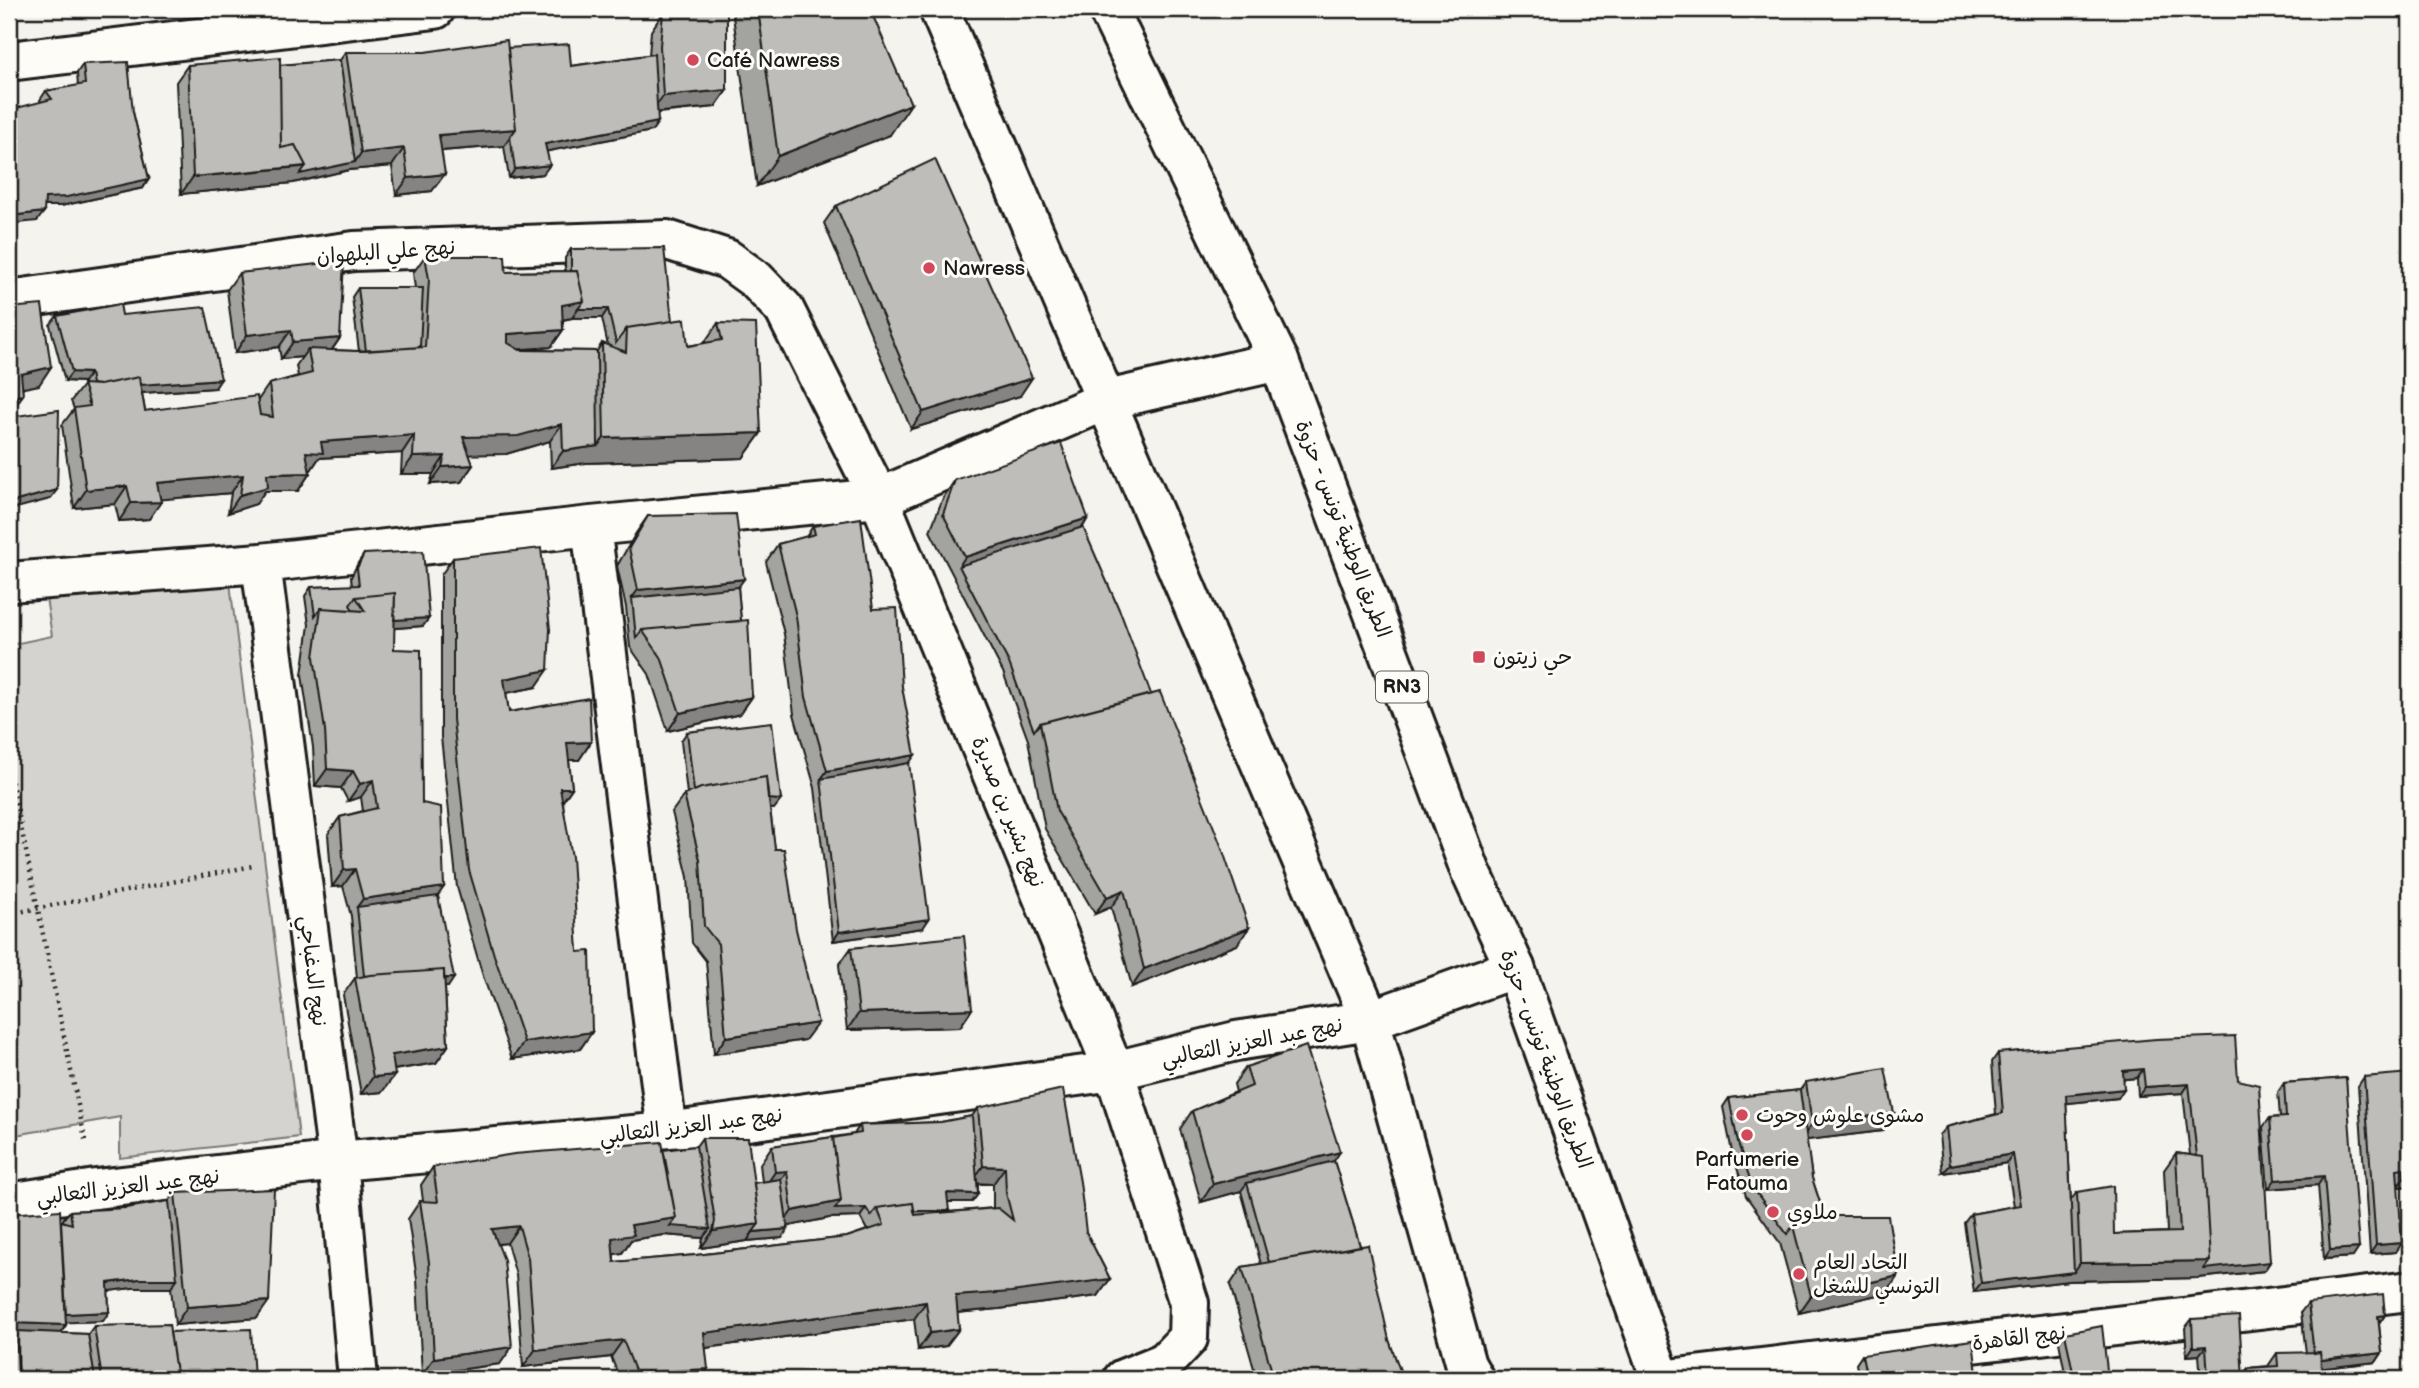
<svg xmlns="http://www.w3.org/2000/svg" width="2419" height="1388" font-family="'Balsamiq Sans','Playpen Sans Arabic',sans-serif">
<rect width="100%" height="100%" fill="#f4f3ee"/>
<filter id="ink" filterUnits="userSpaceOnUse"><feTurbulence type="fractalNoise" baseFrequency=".0143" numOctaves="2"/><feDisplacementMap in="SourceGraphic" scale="14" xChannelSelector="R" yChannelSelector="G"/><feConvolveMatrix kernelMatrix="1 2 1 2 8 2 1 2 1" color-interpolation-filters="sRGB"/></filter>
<g filter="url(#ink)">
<!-- green -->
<path fill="#d4d3cf" stroke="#787876" stroke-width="2" d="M230,583L299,1137L120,1158V1117L9,1136V645L52,636L46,598Z"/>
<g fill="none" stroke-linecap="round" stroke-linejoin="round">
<defs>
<path id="minor" d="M939,9L1370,1020L1466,1365L1474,1379
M9,61L435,9
M9,300L354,251L667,240L727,259L756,280L784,309L879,498L1114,1071L1189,1303L1188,1338L1165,1362L1123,1379
M591,526L667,1132
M261,563L338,1161L358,1379
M9,582L261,563L591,526L879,498L1107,400L1279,361
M9,1203L96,1189L338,1161L667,1132L1114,1071L1236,1041L1370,1020L1515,968
M1669,1379L2410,1291"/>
<path id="primary" d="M1108,9L1279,361L1470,870L1515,968L1661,1379"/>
</defs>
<!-- minor casing -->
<use href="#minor" stroke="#1c1c1c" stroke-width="44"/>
<!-- primary casing -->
<use href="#primary" stroke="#1c1c1c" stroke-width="44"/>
<!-- path -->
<path stroke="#1c1c1c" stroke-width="4.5" stroke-dasharray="2 5" stroke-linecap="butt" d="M9,768L86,1144
M9,914L253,866"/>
<!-- minor -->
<use href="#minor" stroke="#fdfcf7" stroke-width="38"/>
<!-- primary -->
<use href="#primary" stroke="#fdfcf7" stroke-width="38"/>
</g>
<!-- wall -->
<path fill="#a3a3a0" stroke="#1c1c1c" stroke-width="2" fill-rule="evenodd" d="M732,9H877L872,15L890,135L757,186Z
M663,13L727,90L715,107L658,113L652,131L547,151L543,174L509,178L504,146L441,151L432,191L396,195L392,166L349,170L293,183L181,194L176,82L188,65H280L340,60L346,52H425L508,48L571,66L649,55L651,31Z
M83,64L133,112L149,179L143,188L61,206H44L37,221L41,102L40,100L46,91L78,86L77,73Z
M836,206L1020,396L911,429L824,223Z
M571,249L672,321L688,346L704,343L718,323L761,433L743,458L586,463L551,468L550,441L506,454H469L473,465L461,482L430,484L433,474H401L402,453L319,458L311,470H309L310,473L298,491H265L256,504L228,513L231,493L160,499L149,519L119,521L115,504L74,508L62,425L74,409L71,401L84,384V382L65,381L50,325L57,316L122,315L215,388L142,393L145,411L258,400L269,384L298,376L296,366L302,357L281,359L279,347L235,353L227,290L239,273L340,338L332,350L359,351L352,297L358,288H415L413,273L425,256L506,272L565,271V258ZM572,318H602L608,346L602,343L597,351L519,350L551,347L563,330V320Z
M955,480L1088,518L1083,527L1237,945L1132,987L1111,907L1095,914L1045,829L1028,740L1003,672L930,531L943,498Z
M648,516L738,587L741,621L752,697L740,714L668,731L649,674L630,647L626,607L617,566L636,533Z
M813,526L873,609L902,687L923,928L833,941L815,788L794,714L784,634L766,562L778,544L806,537Z
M364,554L429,618L423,626L394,628V649L438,896L448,987H445L448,1046L436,1063L394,1070L382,1092L361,1094L343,995L355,978H357L351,916L343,886L332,887L328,834L340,817L363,811L361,797L348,801L341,788L315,786L313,747L302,675L309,625L305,596L311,587L352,586L351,577L358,563Z
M453,558L536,687L506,693L509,712L591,742L579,760H569L572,788L563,801L578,952L592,1032L580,1049L512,1059L482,973L457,887L441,737V575Z
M687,732L774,809L770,808L775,849L805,1040L714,1054L706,961L692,943L688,877L672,812L684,795L687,794L681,741Z
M851,948L972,1009L960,1027L847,1030L839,965Z
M1998,1053L2238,1080L2270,1262L2264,1271L2198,1278L2068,1281L1974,1292L1964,1223L1971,1214L2014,1206L2007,1163L1943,1173L1939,1135L1946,1127L1996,1114L1992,1062ZM2137,1078L2138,1096L2183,1093L2190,1155L2176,1153L2164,1170L2167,1232L2114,1234L2077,1192L2071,1200L2066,1103L2118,1098L2123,1079Z
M1246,1067L1334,1161L1389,1340L1403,1379H1257L1230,1285L1242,1267L1261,1264L1241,1191L1201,1202L1180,1129L1192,1111L1236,1092L1234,1084Z
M2364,1077L2410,1186L2398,1187L2396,1252L2370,1254L2358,1086Z
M2346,1078L2353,1257L2324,1259L2318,1185L2268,1189L2263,1127L2270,1118L2280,1117L2278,1092L2284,1083Z
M1806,1082L1894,1113L1882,1131L1806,1140L1812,1178L1825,1218L1886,1293L1799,1313L1780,1243L1746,1196L1732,1152L1723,1107L1729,1098L1800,1090Z
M978,1108L1086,1232L1110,1279L1098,1296L999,1309L957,1313L959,1329L946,1346L918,1350L914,1319L706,1348L701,1379H620L611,1357L523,1367L516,1275L507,1243L498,1244L500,1364L422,1375L417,1279L408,1219L420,1201H423L421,1185L433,1167L696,1146L702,1138L754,1183L762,1182L760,1164L772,1146L854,1134L860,1125L941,1122L972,1116ZM978,1184H993V1208L948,1212V1202H972L978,1194ZM860,1217L867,1230L847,1237L696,1255L614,1262V1254L622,1253L631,1240L664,1235L703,1238L701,1248L747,1241L782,1238L788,1226L829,1218Z
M175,1193L257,1318L175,1325L171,1288H132L108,1291L109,1312L103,1321L66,1322V1325L61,1333L88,1334L94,1326L170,1332L254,1379H9L61,1221L64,1222L63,1219L70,1211L126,1208L169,1201Z
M2308,1303L2385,1315L2379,1324L2382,1353L2376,1362L2322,1368L2323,1379H2201L2199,1355L2187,1356L2185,1328L2192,1319L2243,1375L2248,1368L2268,1366L2277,1353H2306L2301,1312Z
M2065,1333L2108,1379H2059L2063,1374L2065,1373L2059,1342Z
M1862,1355L1977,1374L2002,1379H1859L1856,1364Z"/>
<!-- shaded-wall -->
<path fill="#858482" stroke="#1c1c1c" stroke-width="2" d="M848,9H877L872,16Z
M727,90L715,107L651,113L663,96Z
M911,104L890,135L757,186L778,156Z
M658,122L652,131L539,153L545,144Z
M516,129L504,146L427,152L439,135Z
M404,148L392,166L349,170L293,183L181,194L193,177L355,162L361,153Z
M550,165L543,174L509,178L515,169Z
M445,174L432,191L396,195L408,178Z
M149,179L143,188L61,206H39L45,198Z
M44,212L37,221L9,224V216Z
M584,301L572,318L550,322L562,305Z
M578,309H608L602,318H572Z
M291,330L279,347L235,353L247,335Z
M563,330L551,347L496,351L508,334Z
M340,338L328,355L308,349L302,357L281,359L293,342Z
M51,367L39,385L9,391L21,374Z
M72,372L90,373L84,382L65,381Z
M1032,378L1020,396L911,429L923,412Z
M221,379L215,388L127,394L88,402L94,393L133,385Z
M23,395L11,412H9V397Z
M562,424L550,441L506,454L451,455L463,437Z
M761,433L743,458L586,463L551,468L563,451L598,446L604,438Z
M414,435L402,453L319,458L311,470L294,469L306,452L321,442Z
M445,456L433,474H401L413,457Z
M473,465L461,482L430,484L442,467Z
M310,473L298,491H265L256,504L228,513L240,495L267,474Z
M243,475L231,493L145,501L157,483Z
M127,486L115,504L74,508L86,490Z
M57,490L50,499L9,510V503Z
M161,502L149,519L119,521L131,503Z
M1088,518L1076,535L959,566L965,557Z
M744,579L732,596L632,598L638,590Z
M429,618L423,626L383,629L389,620Z
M548,670L536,687L492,696L504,679Z
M752,697L740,714L668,731L680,713Z
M591,742L579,760H555L567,743Z
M915,755L903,772L821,779L827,771Z
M327,769L353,771L341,788L315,786Z
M373,780L361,797L348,801L360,784Z
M560,788H572L560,805Z
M761,798L781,800L774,809L755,807Z
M355,869L343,886L332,887L344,870Z
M444,887L432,904L357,907L363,899Z
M1124,890L1111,907L1095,914L1107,897Z
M929,919L923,928L833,941L839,932Z
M1249,928L1237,945L1132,987L1144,969Z
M454,978L448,987L358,992L364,983Z
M972,1009L960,1027L847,1030L859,1013Z
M818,1023L805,1040L714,1054L726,1037Z
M592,1032L580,1049L512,1059L524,1042Z
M448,1046L436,1063L380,1072L392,1055Z
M2143,1069L2137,1078L2117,1080L2123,1071Z
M395,1075L382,1092L361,1094L373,1077Z
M2189,1084L2183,1093L2138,1096L2145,1087Z
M2124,1089L2118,1098L2060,1104L2066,1095Z
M1894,1113L1882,1131L1800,1141L1812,1124Z
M1340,1152L1328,1170L1247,1183L1241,1191L1201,1202L1213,1184Z
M2013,1154L2007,1163L1943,1173L1950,1165Z
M983,1166L1005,1167L993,1184L971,1183Z
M787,1171L775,1188L763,1190L775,1172Z
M2324,1176L2318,1185L2268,1189L2275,1180Z
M2410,1177V1186L2397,1187L2404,1178Z
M947,1193L978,1194L972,1202H941Z
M841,1201L866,1208L860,1217L829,1218L780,1228L792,1211Z
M907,1211H949L943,1220L880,1215Z
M676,1218L710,1229L703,1238L664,1235L631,1240L622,1253L600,1256L612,1238L631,1225Z
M759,1224L747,1241L701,1248L713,1231Z
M519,1226L507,1243L480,1246L492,1229Z
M788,1229L782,1238L747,1241L753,1232Z
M2402,1243L2396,1252L2370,1254L2376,1245Z
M2359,1248L2353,1257L2324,1259L2330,1250Z
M2210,1261L2270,1262L2264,1271L2198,1278L2068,1281L1974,1292L1981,1283L2074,1272L2080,1263Z
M1898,1276L1886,1293L1799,1313L1811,1296Z
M139,1279H177L171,1288H132L102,1292L108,1283Z
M1110,1279L1098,1296L999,1309L943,1314L956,1296Z
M269,1301L257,1318L175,1325L187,1307Z
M926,1302L914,1319L692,1350L704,1333Z
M109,1312L103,1321L53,1323L60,1314Z
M2385,1315L2379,1324L2378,1316Z
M15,1323L66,1325L54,1342L10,1340Z
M959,1329L946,1346L918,1350L930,1333Z
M623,1340L611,1357L523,1367L535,1350Z
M2206,1346L2199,1355L2187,1356L2193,1347Z
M512,1347L500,1364L422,1375L434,1358Z
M2382,1353L2376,1362L2308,1370L2314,1361Z
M708,1369L701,1379H632L636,1373Z"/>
<!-- building -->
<path fill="#bebdba" stroke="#1c1c1c" stroke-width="2" d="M727,9V90L663,96L660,46L663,13Z
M758,9H870L911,104L778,156Z
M507,40L516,129L439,135L445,174L408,178L404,148L361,153L346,52H425Z
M569,44L571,66L654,54L658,122L545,144L550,165L515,169L510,137L516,129L508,48Z
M280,57L281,148L295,145L306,166L193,177L188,65Z
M340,60L355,162L300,174L306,166L295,145L281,148L280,65Z
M128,62L133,112L149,179L67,197L45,198L44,212L9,216V110L52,99L46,91L85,84L83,64Z
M935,159L1032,378L923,412L836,206Z
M664,248L672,321L627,328L616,343L608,309H578L584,301L577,271H571V249Z
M425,256H505L506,272L577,271L584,301L562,305L563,330L508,334V343L520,350L597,351L598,446L563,451L562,424L518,436L463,437L473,465L442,467L445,456L413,457L414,435L321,442L323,453L306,452L310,473L267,474L268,487L240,495L243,475L157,483L161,502L131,503L127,486L86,490L74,408L90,406L83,384L100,385L139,377L145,411L257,396L260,415L273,417L269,384L312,373L308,349L355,351L425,347L429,279Z
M344,261L340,338L293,342L291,330L247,335L239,273Z
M358,288H423L420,347L366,351Z
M120,304L122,315L205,307L221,379L140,385L139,377L100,385L92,384L90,373L72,372L57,316Z
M42,305L51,367L21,374L23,395L9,397V308Z
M685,319L688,346L722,340L718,323L756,324L761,433L604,438L602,343L626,352L627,328Z
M59,410L57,490L9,503V417Z
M1061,443L1088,518L965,557L943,514L955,480Z
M736,514L744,579L638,590L629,548L648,516Z
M861,518L873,609L897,608L902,687L915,755L827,771L806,697L796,616L778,544L815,534L813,526Z
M1083,527L1121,614L1151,694L1040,723L1034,731L1009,663L959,566Z
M541,548L550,629L548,670L504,679L509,712L589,698L591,742L567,743L572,788H560L572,857L578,952L590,951L592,1032L524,1042L494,955L469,870L453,719V558Z
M423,551L429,618L394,620L395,593L356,597L350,605L353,610L321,608L315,616L311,587L359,585L357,568L364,554Z
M738,587L741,621L642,630L636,638L632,598Z
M395,593L394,649L421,650L422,803L441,807L444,887L363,899L355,869L344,870L340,817L377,808L373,780L360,784L353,771L327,769L325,730L314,657L321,608L365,611L356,597Z
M748,620L752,697L680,713L661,657L642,630Z
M1160,692L1222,848L1249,928L1144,969L1124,890L1107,897L1057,811L1040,723Z
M772,722L781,800L768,799L766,777L701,788L694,791L687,732Z
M909,763L929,919L839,932L821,779Z
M766,777L775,849H784L796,929L818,1023L726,1037L718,944L704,926L700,860L684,795L701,788Z
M438,896L454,978H444V970L370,975L364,976L357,907Z
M964,936L972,1009L859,1013L851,948Z
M444,970L448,1046L392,1055L395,1075L373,1077L355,978L370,975Z
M2235,1036L2238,1080L2259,1085L2270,1262L2204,1269L2210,1261L2204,1157L2197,1156L2189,1084L2145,1087L2143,1069L2123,1071L2124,1089L2066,1095L2074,1272L1981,1283L1971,1214L2021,1205L2013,1154L1950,1165L1946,1127L2003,1113L1998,1053L2156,1039Z
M1306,1046L1340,1152L1213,1184L1192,1111L1252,1086L1246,1067Z
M1885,1068L1894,1113L1812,1124L1806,1082Z
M2410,1073V1177L2404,1178L2403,1168L2397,1169L2402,1243L2376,1245L2364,1077Z
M2346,1078L2359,1248L2330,1250L2324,1176L2275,1180L2270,1118L2286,1117L2284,1083Z
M1063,1089L1080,1182L1086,1232L1110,1279L1011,1292L956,1296L959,1329L930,1333L926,1302L704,1333L708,1369L636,1373L623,1340L535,1350L528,1258L519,1226L492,1229L504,1260L512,1347L434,1358L429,1262L420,1201L438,1202L433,1167L514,1154L662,1142L676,1218L631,1225L634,1235L612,1238L614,1262L696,1255L847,1237L884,1225L877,1208L913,1203L915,1215L998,1208L1013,1220L1006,1193L1005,1167L983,1166L978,1108Z
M1800,1090L1812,1178L1825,1218L1793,1226L1787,1234L1753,1188L1738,1143L1729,1098Z
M972,1116L978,1194L947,1193L949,1211H914L913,1203L877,1208L871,1216L866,1208L835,1209L841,1201L833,1138L861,1133L860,1125L941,1122Z
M833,1137L841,1201L792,1211L787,1171L775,1172L772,1146Z
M702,1138H748L759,1224L713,1231L715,1221Z
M696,1146L710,1229L670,1226L676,1218L663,1150Z
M2176,1153L2204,1157L2210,1261L2080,1263L2077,1192L2113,1186L2114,1234L2180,1232Z
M1334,1161L1360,1246L1269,1262L1247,1183Z
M781,1179L788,1229L753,1232L759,1224L754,1183Z
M274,1189L269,1301L187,1307L175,1193Z
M169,1201L177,1279H139L108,1283L109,1312L66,1314L61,1221L72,1224L70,1211L126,1208Z
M60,1210L66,1325L15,1323L19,1379H9V1214Z
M1833,1216H1888L1898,1276L1811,1296L1793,1226Z
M1368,1245L1389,1340L1403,1379H1274L1242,1267Z
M2383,1294L2385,1315L2378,1316L2382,1353L2321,1360L2320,1352L2314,1353L2308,1303Z
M2239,1316L2243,1379H2208L2206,1346L2193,1347L2192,1319Z
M169,1324L177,1379H102L94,1326Z
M2102,1326L2108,1379H2064L2063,1374L2073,1372L2065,1333Z
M251,1329L254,1379H177L170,1332Z
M16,1331L88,1334L95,1379H19Z
M1973,1340L1977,1374L2000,1370L2002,1379H1867L1862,1355Z
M2320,1352L2323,1379H2248V1368L2278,1366L2277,1353Z"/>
</g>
<!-- markers -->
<g fill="#d1495b" stroke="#fdfcf7" stroke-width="2.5">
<circle cx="693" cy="60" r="7"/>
<circle cx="929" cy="268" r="7"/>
<rect x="1472" y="650" width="14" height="14" rx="3.5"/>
<circle cx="1742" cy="1115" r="7"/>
<circle cx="1747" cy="1135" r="7"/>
<circle cx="1773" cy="1212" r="7"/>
<circle cx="1799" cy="1274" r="7"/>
</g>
<g text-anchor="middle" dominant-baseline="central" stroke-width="6" stroke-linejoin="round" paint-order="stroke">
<!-- shield labels -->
<rect fill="#fdfcf7" stroke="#605f5e" stroke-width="2" x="1376" y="671.5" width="52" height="31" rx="5"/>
<g font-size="19" font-weight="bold" fill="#1c1c1c">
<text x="1402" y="687">RN3</text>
</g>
<!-- poi labels -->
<g font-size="21" fill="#1c1c1c" stroke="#fdfcf7" text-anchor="start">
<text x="707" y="60">Café Nawress</text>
<text x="943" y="268">Nawress</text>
<text x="1493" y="657">حي زيتون</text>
<text x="1756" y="1115">مشوى علوش وحوت</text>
<text x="1747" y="1159" text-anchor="middle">Parfumerie<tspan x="1747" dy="24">Fatouma</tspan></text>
<text x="1787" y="1212">ملاوي</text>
<text x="1813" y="1262">التحاد العام<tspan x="1813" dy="24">التونسي للشغل</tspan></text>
</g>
<!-- street labels -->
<g font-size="21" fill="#1c1c1c" stroke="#fdfcf7">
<text transform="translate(386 252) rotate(-4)">نهج علي البلهوان</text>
<text transform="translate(1343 529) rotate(69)">الطريق الوطنية تونس - حزوة</text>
<text transform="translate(1008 812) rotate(68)">نهج بشير بن صديرة</text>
<text transform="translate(313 971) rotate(83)">نهج الدغباجي</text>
<text transform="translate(1252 1042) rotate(-11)">نهج عبد العزيز الثعالبي</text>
<text transform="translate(1546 1059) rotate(70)">الطريق الوطنية تونس - حزوة</text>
<text transform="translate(691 1126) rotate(-7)">نهج عبد العزيز الثعالبي</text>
<text transform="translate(128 1187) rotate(-7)">نهج عبد العزيز الثعالبي</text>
<text transform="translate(2019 1338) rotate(-7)">نهج القاهرة</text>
</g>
</g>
<!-- margin -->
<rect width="2419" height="1388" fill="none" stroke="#fdfcf7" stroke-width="35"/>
<rect x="18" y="18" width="2384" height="1353" fill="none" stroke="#1c1c1c" stroke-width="2.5" filter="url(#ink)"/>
</svg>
